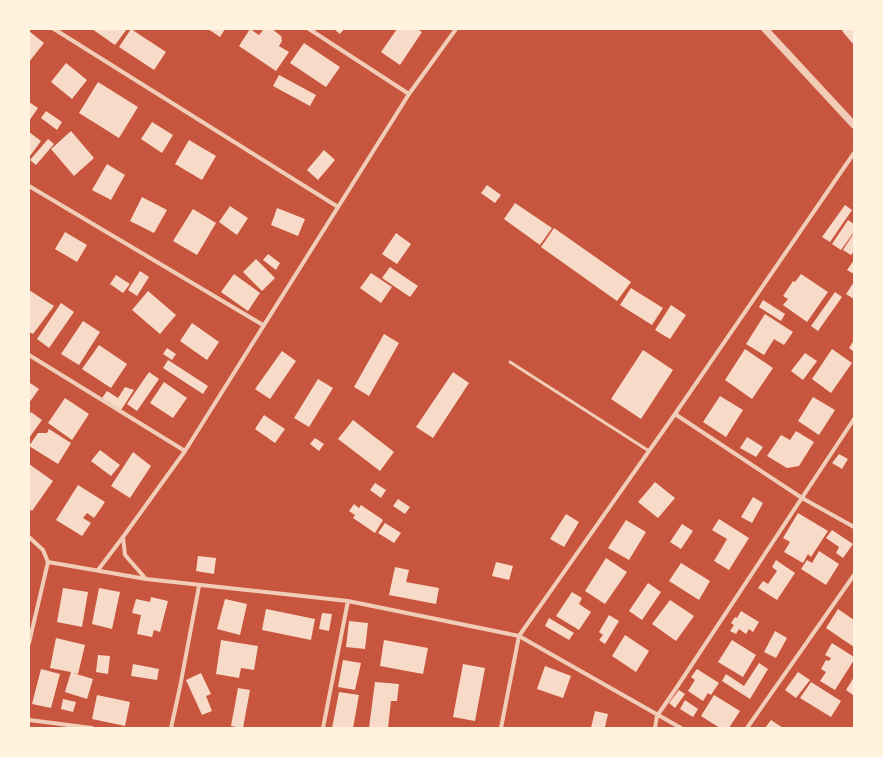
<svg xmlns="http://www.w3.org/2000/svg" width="883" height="757" font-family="Ubuntu,sans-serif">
<rect width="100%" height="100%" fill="#c8553d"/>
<!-- building -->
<path fill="#f7dbc8" d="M92,29H127L115,45Z
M131,29L166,52L154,70L119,47Z
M208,29H225L220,37Z
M250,29L259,35L263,30L272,29L281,36L282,41L279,46L289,52L276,71L239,46Z
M334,29H344L340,34Z
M397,29H417L422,32L400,65L381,52Z
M844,29H854V45L842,31Z
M29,31L44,43L29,62Z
M304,43L340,67L326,87L290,63Z
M66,63L87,80L72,99L51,82Z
M279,75L316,95L310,106L273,86Z
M98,82L138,107L119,138L79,113Z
M29,102L38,108L29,121Z
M46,111L62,122L57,130L41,118Z
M152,122L173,135L162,153L141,139Z
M71,131L94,158L74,176L51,149Z
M29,132L41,141L30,156L29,155Z
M48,139L54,144L36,165L30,160Z
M189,140L216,156L202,180L175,164Z
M324,150L335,160L318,180L307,170Z
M107,164L125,175L111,200L92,190Z
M487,185L501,195L495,203L481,193Z
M142,197L167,210L154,233L130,221Z
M515,203L552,228L540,245L504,219Z
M845,205L852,210L830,242L822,237Z
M230,206L248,218L237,235L219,222Z
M277,208L305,219L298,236L271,225Z
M193,209L216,223L197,255L173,241Z
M848,220L854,224V232L841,250L832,244Z
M554,228L631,282L617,301L541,247Z
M65,232L87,245L77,262L55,249Z
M396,233L411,244L397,264L382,254Z
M854,233V251L851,255L843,250Z
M268,254L280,263L276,270L263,260Z
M256,259L275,278L262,291L243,272Z
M854,260V274L847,270Z
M390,267L418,286L410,297L382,278Z
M140,271L149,277L137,296L128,290Z
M371,273L392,287L381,303L360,288Z
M234,274L260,293L248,311L221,292Z
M801,274L828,292L807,322L783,305L788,299L783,296L793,281L795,282Z
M116,275L130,284L123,293L110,284Z
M854,282V299L846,294Z
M631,288L663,308L652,325L620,305Z
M29,290L54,306L33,334L29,332Z
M148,291L176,315L160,334L132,310Z
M835,292L842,297L818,331L811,326Z
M763,300L785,314L781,321L759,307Z
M61,303L74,312L49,348L37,339Z
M671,305L686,315L670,339L655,330Z
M765,314L793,332L784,345L774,339L764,355L746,344Z
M83,321L100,332L79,365L61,354Z
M192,323L219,342L207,360L180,341Z
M384,334L399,343L369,396L354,387Z
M854,340V352L849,348Z
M99,345L127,364L111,388L82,369Z
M167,348L176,354L172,360L163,354Z
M745,349L773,368L752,399L725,380Z
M832,349L852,363L831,393L812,379Z
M643,350L673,370L641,419L611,399Z
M282,351L296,361L270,399L255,389Z
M805,353L817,361L803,380L791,371Z
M168,360L208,386L203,394L163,368Z
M149,372L159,379L137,411L127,404Z
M453,372L469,383L433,438L416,427Z
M318,379L333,388L309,427L294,418Z
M164,382L187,398L173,418L150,403Z
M30,383L39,389L29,403V384Z
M125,387L134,390L121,410L102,398L107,391L118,398Z
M720,396L743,410L726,437L703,422Z
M813,397L835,410L819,435L798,421Z
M65,398L89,414L72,440L48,423Z
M31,412L42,420L29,438V415Z
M264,415L285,429L275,443L255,429Z
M353,420L394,452L380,471L338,439Z
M49,429L71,443L58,464L29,446L38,433H47Z
M796,431L814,442L799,466L787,468L767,456L781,435L790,440Z
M747,437L763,447L756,457L740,448Z
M315,438L324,444L319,451L310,444Z
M100,450L120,465L111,476L91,461Z
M133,452L151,466L130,498L111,486Z
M839,454L848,459L842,469L832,463Z
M29,464L53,481L32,511L29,509Z
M655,482L675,498L658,518L638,502Z
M375,483L386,490L381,498L370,490Z
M78,485L105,502L94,518L87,513L83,518L91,523L82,536L56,520Z
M753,497L763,503L752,523L741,517Z
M398,499L410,507L405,514L393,506Z
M354,504L359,508L361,505L383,520L375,533L353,518L355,515L349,511Z
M798,513L828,531L811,557L808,554L803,563L784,552L790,542L783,538Z
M566,514L579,522L564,547L550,539Z
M719,519L749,538L729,570L714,561L727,539L712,530Z
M626,520L646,532L629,560L608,548Z
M385,523L401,533L394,543L378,533Z
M682,524L693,531L681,549L670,542Z
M832,530L853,544L843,558L836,553L839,547L826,538Z
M819,551L839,564L826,585L801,569L807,560L812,563Z
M198,556L216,558L214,574L196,571Z
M606,558L627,572L605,604L585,591Z
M776,560L795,573L777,600L758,588L763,581L768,584L777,571L772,567Z
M496,562L513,566L509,580L492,576Z
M681,563L710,581L699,600L669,581Z
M395,567L409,570L406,582L439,588L436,604L389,595Z
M648,583L661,592L642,620L629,611Z
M63,588L88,592L82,627L57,622Z
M99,588L120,592L112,629L92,624Z
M572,592L582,598L579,604L591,612L579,630L556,616Z
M151,597L168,601L160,632L154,630L152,637L137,634L141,615L132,613L136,599L150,602Z
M225,599L247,604L240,635L217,629Z
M670,600L694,616L676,641L652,624Z
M266,609L315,619L311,640L262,630Z
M838,609L854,620V647L826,628Z
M741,611L759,622L753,632L749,629L746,634L739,629L736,634L730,631L734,625L731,623L735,617L737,618Z
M322,613L332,614L329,631L319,629Z
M609,615L619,621L605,644L599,640L603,635L599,632Z
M549,618L574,633L569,640L545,626Z
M349,621L368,623L365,649L346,647Z
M775,631L787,638L776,658L764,652Z
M625,635L649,651L636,672L612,656Z
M56,638L85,645L78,674L73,673L93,679L87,699L65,692L71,672L50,668Z
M221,640L258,646L254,670L241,668L239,678L216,674Z
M384,640L428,648L423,674L380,666Z
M732,640L756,655L743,677L718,662Z
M832,643L854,657V660L835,690L820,681L826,672L821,669L826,660L829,661L831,658L825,655Z
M98,655L110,656L108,674L96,672Z
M343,660L361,663L355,690L338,687Z
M759,663L768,669L750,699L722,681L726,674L744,686Z
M133,664L159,669L157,680L131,676Z
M463,664L485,668L475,721L453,717Z
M545,666L571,676L563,698L537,689Z
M41,669L60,674L51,708L32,704Z
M697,669L719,683L711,695L708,693L703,701L688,691L695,680L691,677Z
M798,672L810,680L796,698L785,690Z
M201,673L211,694L206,696L212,711L202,715L186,680Z
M854,677V693L853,695L846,690Z
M375,682L399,684L397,701H391L388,728H369Z
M811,682L841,701L831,717L800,698Z
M238,688L250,690L243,728L231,726Z
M679,690L685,694L675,708L669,703Z
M339,692L359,695L353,728H332Z
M97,695L130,702L125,726L92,719Z
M714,695L740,711L729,728H720L701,716Z
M63,699L76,702L73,712L61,709Z
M685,700L698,709L693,717L680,709Z
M595,711L608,714L605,727L608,728H591Z
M771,720L783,728H765Z"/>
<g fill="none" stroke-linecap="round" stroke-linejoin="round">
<!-- service -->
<path stroke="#f1ccb7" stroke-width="3" d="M510,362L649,451"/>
<!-- minor -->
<path stroke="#f1ccb7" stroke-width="4" d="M54,29L338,207
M309,29L409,94
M29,186L263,325
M29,355L185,451
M675,414L802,498L854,527
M29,537L43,550L48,562L146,579L348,601L519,636L681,728
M98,570L123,537
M146,579L125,555L123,537L185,451L409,94L456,29
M29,643L48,562
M29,720L92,728
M171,728L180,687L199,586
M323,728L348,601
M501,728L519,636L675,414L854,153
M655,728L657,716L677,687L854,419
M747,728L854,575"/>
<!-- tertiary -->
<path stroke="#f1ccb7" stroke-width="7" d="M765,29L854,125"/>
</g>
<!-- border -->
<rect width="883" height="757" fill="none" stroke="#fff3e0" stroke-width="60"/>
</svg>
